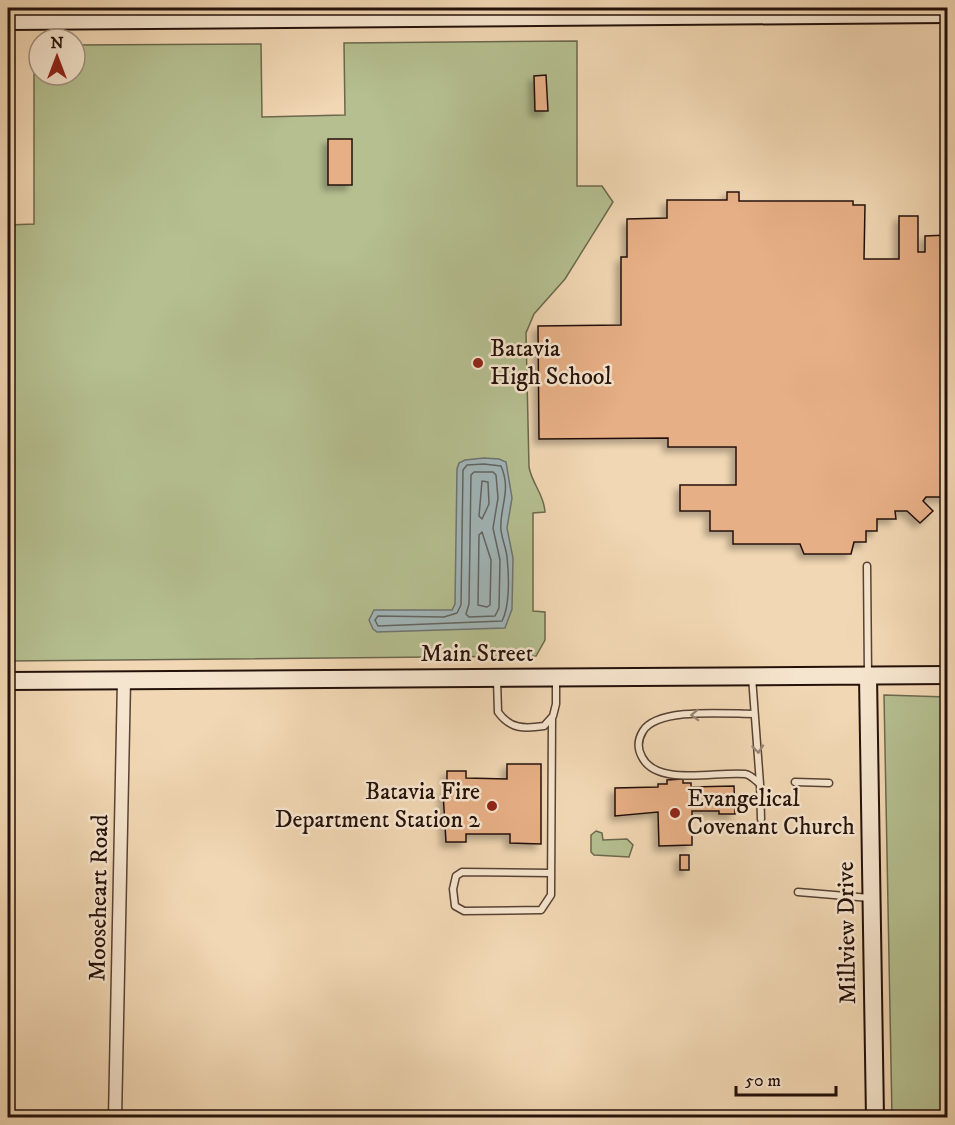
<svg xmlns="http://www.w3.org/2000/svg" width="955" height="1125" font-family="'IM FELL DW Pica',serif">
<defs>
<filter id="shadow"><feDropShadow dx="-5" dy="5" stdDeviation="3" flood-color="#0004"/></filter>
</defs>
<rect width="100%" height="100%" fill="#f1d7b3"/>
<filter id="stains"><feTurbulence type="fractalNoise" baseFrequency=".00333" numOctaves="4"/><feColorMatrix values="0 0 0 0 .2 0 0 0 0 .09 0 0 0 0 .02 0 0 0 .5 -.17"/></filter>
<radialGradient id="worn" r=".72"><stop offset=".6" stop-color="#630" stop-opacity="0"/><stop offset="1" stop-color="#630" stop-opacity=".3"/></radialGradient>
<!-- green -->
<path fill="#b5bf90" stroke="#6c684d" stroke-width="1.5" d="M577,41V186H602L613,202L565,279L534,314L526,333L529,467C532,484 544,494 545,512L533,513V611L545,612V640L536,656L8,661V225L34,224V46H39V75H75V45L261,44L262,117L345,115L344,43Z
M884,695L947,697V1117H892Z
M596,831L602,833L603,840L627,839L633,845L629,857L594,855L591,852V835Z"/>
<!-- water -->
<path fill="#a1b6b9" stroke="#6f7473" stroke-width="1.5" d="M484,458L499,459L506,462L512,498L507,528L513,558L512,609L505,628L377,632L373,629L369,620L374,610H452L455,604L457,469L459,463L465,460Z"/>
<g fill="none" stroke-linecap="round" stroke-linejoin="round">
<!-- shore -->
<path stroke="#626462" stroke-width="1.5" d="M484,464L501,466C512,491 499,508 501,530C502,539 506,548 507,557C509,575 510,606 502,621L378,626L375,620L378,616L444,617L457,613L461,605L463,470L467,465Z
M474,472H493L496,475L498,498L493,528L500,560L499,608L495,616L469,617L466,614L469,604L471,475Z
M482,481L488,482L489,504L482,519L479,516Z
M482,532L491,560L490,605L487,607L478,605L479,535Z"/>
</g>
<!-- building -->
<path fill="#e7af86" stroke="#24110a" stroke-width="1.5" filter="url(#shadow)" d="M546,75L548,111H535L534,76Z
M328,139H352V185H328Z
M727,192H739V201H853V205H865L864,259H899V216H918V252H925V236L948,235V497H926L923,501L933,511L920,523L907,511H895L896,519H877V531H866V542H854L851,554H804L800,544H733V531H710V511H680V485H736V447H668V438L539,439L538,326L621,325V257H627V219L667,218V200H727Z
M507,764H541V844L510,843V834H466V842H446L443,792H447V771H466V778L507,779Z
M683,779V783H691V787L734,786L735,814H719V811H692V845L659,846L658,812L615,816V788L658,787V784H667V780Z
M680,855H689V870H680Z"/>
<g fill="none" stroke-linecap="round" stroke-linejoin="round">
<defs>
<path id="lane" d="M867,566L868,675
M752,677L760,784
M497,680L498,712C510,729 524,729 544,726L553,716L556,704V678
M754,714C728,714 658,707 643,731C638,739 637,748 642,757C657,787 716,771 745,774C751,775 755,780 760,784L761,819
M795,782L829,783
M551,873L462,872L456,876L453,889L455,906L464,911L541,910L551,895L552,718
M798,892L870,898"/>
<path id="street" d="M44,21V8
M115,1118L124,680"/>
<path id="secondary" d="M8,21L948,14
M868,676L875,1118
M8,681L948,675"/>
</defs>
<!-- lane casing -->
<use href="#lane" stroke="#574234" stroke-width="9"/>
<!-- street casing -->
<use href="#street" stroke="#574234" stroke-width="15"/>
<!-- secondary casing -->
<use href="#secondary" stroke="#24110a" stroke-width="20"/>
<!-- lane -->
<use href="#lane" stroke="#f6e5ce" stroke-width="6"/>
<!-- street -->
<use href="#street" stroke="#f6e5ce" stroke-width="12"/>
<!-- secondary -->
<use href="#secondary" stroke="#f6e5ce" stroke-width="16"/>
</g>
<!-- one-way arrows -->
<defs><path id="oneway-chevron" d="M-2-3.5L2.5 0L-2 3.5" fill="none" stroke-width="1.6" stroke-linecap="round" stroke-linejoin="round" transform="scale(1.5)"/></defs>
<g stroke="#988676">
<use href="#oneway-chevron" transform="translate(695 715) rotate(178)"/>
<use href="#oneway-chevron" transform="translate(758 749) rotate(85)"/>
</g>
<!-- markers -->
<g fill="#8f2418" stroke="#f6e5ce" stroke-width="2">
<circle cx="478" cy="363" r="6"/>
<circle cx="492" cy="806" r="6"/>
<circle cx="675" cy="813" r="6"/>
</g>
<g text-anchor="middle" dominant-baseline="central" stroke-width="5" stroke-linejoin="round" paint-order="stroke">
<!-- poi labels -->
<g font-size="24" fill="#24110a" stroke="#f6e5ce" text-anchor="start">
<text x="490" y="349">Batavia<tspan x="490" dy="28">High School</tspan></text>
<text x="480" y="792" text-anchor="end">Batavia Fire<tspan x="480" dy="28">Department Station 2</tspan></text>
<text x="687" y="799">Evangelical<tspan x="687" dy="28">Covenant Church</tspan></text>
</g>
<!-- street labels -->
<g font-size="24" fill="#24110a" stroke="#f6e5ce">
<text x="477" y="654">Main Street</text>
<text transform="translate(99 898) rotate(-89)">Mooseheart Road</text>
<text transform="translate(847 933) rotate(-91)">Millview Drive</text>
</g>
</g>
<!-- margin -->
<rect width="955" height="1125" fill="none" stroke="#f1d7b3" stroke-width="30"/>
<rect x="9" y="9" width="937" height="1107" fill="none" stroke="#24110a" stroke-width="3"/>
<rect x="15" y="15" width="925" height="1095" fill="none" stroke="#24110a" stroke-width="1.5"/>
<!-- north arrow -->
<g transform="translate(57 57)"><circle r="28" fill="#f6e5ce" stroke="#a29080" stroke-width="1.5"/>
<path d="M0-4.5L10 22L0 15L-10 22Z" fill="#8f2418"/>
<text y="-9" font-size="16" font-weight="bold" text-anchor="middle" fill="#24110a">N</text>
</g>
<!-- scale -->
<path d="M736 1086v9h100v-9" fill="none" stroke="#24110a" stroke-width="3"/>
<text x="745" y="1086" font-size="18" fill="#24110a" stroke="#f6e5ce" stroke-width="4.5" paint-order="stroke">50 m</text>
<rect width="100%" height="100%" filter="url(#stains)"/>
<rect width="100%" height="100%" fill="url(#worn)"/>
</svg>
